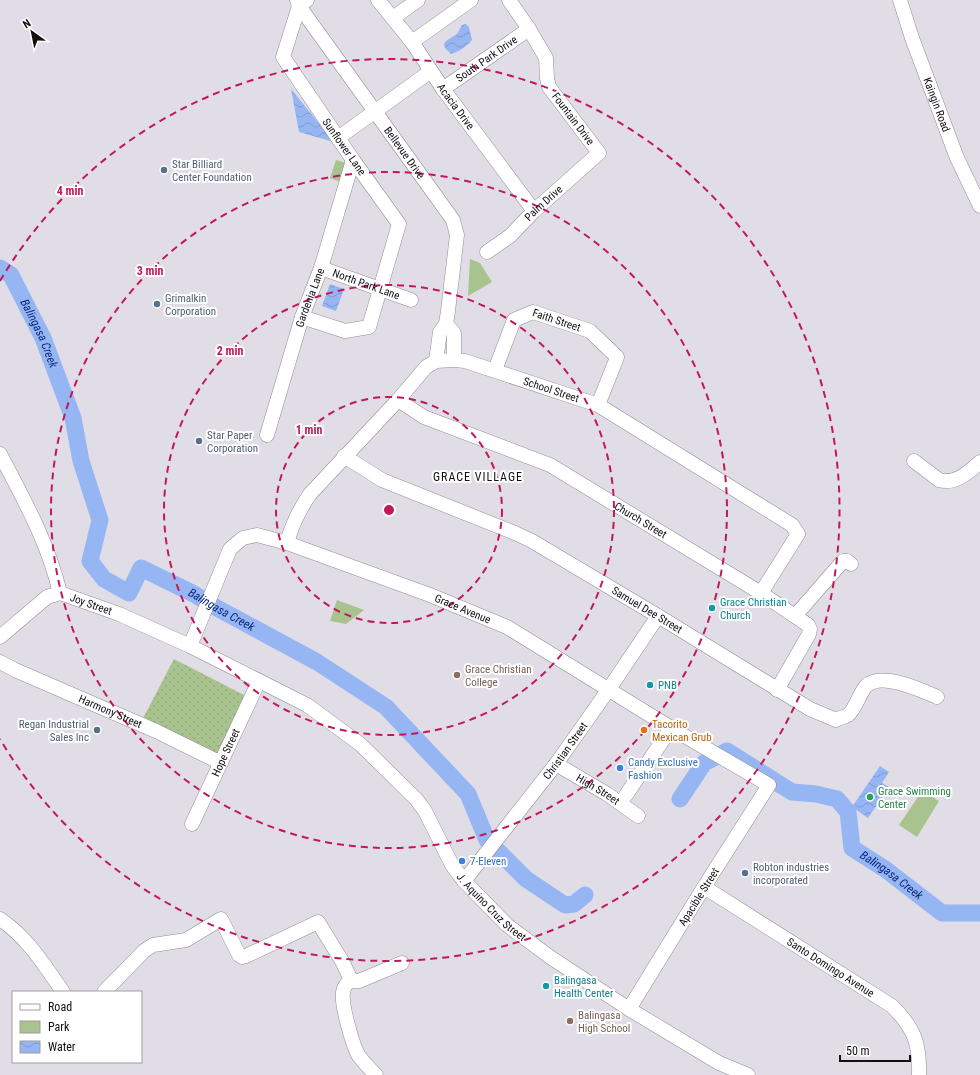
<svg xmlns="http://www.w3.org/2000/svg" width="980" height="1075" font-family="'Roboto Condensed',sans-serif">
<defs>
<pattern id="grass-dots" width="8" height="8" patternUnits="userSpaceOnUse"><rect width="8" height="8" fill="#a8c38d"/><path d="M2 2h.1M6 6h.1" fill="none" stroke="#90a679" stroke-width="1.8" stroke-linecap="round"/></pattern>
<pattern id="water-waves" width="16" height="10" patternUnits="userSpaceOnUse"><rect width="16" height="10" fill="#96b5f3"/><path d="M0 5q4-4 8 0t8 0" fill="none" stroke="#809acf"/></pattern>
</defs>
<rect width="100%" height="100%" fill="#e1dde6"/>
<!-- grass -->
<path fill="url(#grass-dots)" d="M174,659L244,695L217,759L140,724Z"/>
<!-- green -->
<path fill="#a8c38d" d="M336,160L346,163L341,182L330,178Z
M470,259L480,263L492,282L468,296Z
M337,600L364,610L346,624L330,621Z
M922,791L939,801L917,837L899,825Z"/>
<!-- water -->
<path fill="url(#water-waves)" d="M466,24L469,27L472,40C467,46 459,52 451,54L445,48L444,44L446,41L457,34L462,25Z
M291,89L334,142L299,132Z
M330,284L344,289L336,311L322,306Z
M880,766L889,772L882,783L889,787L868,818L852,807Z"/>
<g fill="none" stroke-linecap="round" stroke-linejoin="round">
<!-- river -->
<g stroke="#96b5f3" stroke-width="17">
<path id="s1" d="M0,268L11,275L43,338L73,418L81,461L100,520L90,561L104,579L129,593L141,568L194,594L217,608L317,662L386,707L468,794L487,840L526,879L565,905L574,904L585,895"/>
<path id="s2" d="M680,799L704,763L727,751L792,792L816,794L837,799L848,812L852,848L885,869L942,913H980"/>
</g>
<defs>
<g id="minor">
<path id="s3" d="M297,0L299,6L453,220L457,235L448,311L446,324L440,332L436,361"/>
<path id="s4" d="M378,0L412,42L443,89L534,211"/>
<path id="s5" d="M900,0L912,38L957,158L980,206"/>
<path d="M393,18L418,0"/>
<path d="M412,42L471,0"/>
<path id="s6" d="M443,89L529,29"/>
<path d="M338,138L431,71"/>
<path id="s7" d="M487,252L510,236L534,211L599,153L549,87L547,78L546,58L529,29L509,0"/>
<path id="s8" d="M321,268L411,300"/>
<path d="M302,317L345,331L369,327L399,224L353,160L283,57L299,6L307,0"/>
<path d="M446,324L454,333V360"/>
<path id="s9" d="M495,370L514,320L533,312L590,331L617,357L616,360L598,405"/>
<path id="s10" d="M398,400L424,417L550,465L761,593L808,625L810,629L809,634L777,690"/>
<path id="s11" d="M267,435L302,317L321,268L353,160"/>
<path d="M0,454C24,500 48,542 60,593"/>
<path id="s12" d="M344,456L382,480L515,533L532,541L658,616L810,709L836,720C839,718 845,717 848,715C855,710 859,694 866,686C881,671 921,690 937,697"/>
<path d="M914,461L939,480C955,485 969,472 980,462"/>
<path id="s13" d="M287,543C292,524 299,510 310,494L398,400L426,367L436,361L454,360L465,361L598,405L792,525L798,534L761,593"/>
<path id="s14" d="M60,593L119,614L190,646L307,705L360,744L416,799L425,811L452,865L464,881L507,925L550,957L629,1009L719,1063L748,1075"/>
<path d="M795,616L843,561H847L851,564"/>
<path d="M0,637L47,597L60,593"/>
<path id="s15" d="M190,646L230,549L243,538L257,535L287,543L430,595L507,627L671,728L769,785L704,887L629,1009"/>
<path id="s16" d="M0,662L15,670L156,731L221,763"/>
<path id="s17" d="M556,764L607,794L638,816"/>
<path d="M626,795L671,728"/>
<path id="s18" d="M192,824L259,681"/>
<path id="s19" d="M464,881L556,764L609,689L658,616"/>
<path id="s20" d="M704,887L892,1006C914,1028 920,1043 919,1075"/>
<path d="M0,919C27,937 45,966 63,992"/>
<path d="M351,980L354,981H359L402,963"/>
<path d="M104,992L144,951L153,945L186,940L221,919L239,955L242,957L246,956L318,922L342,961L351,980C347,983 343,987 343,993C341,1004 353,1047 359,1056C364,1063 370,1069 376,1075"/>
</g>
</defs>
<!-- minor casing -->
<use href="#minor" stroke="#928e97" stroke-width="15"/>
<!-- minor -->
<use href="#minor" stroke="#fff" stroke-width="14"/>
</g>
<!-- distance rings -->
<g fill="none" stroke="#c2185b" stroke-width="2" stroke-dasharray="7 5">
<circle cx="389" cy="510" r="113"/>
<circle cx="389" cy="510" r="225"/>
<circle cx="389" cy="510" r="338"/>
<path d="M0 281A451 451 0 1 1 0 739"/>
</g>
<!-- markers -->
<g fill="#5c6f8a" stroke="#fff" stroke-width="1.5">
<circle cx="164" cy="170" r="4"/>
<circle cx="157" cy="304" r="4"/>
<circle cx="199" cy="441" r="4"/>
<circle cx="97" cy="730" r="4"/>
<circle cx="745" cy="873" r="4"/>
</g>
<g fill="#0f9aa8" stroke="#fff" stroke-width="1.5">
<circle cx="712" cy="608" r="4"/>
<circle cx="650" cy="685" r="4"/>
<circle cx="546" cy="986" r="4"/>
</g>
<g fill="#8d6e63" stroke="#fff" stroke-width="1.5">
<circle cx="457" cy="675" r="4"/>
<circle cx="570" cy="1021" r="4"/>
</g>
<circle fill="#e8710a" stroke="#fff" stroke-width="1.5" cx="644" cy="730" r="4"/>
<g fill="#3f7fe0" stroke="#fff" stroke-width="1.5">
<circle cx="620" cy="768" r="4"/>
<circle cx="462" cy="861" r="4"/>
</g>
<circle fill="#2e9e5b" stroke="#fff" stroke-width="1.5" cx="870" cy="797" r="4"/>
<g text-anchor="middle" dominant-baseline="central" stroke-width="4" stroke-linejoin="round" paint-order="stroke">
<!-- street labels -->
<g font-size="11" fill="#110f12" stroke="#fff">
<text stroke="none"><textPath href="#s6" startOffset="53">South Park Drive</textPath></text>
<text stroke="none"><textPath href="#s5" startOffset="111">Kaingin Road</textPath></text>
<text stroke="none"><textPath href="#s4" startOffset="132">Acacia Drive</textPath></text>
<text transform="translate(573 119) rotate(53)">Fountain Drive</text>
<text transform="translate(344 147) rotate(55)">Sunflower Lane</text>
<text stroke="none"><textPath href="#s3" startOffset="187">Bellevue Drive</textPath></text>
<text stroke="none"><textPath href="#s7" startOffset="75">Palm Drive</textPath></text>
<text stroke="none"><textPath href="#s8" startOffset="48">North Park Lane</textPath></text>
<text stroke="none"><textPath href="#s11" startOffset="144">Gardenia Lane</textPath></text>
<text stroke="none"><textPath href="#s9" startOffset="99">Faith Street</textPath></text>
<text stroke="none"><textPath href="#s13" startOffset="358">School Street</textPath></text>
<text stroke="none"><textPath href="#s10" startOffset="272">Church Street</textPath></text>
<text stroke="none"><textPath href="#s14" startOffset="33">Joy Street</textPath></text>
<text stroke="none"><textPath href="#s15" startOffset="355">Grace Avenue</textPath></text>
<text stroke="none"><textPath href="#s12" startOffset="341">Samuel Dee Street</textPath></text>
<text stroke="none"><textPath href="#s16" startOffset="121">Harmony Street</textPath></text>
<text stroke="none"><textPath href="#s19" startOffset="165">Christian Street</textPath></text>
<text stroke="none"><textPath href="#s18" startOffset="79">Hope Street</textPath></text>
<text stroke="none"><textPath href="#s17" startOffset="49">High Street</textPath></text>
<text transform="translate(699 897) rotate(-58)">Apacible Street</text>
<text stroke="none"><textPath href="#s14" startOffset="549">J. Aquino Cruz Street</textPath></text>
<text stroke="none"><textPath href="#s20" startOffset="150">Santo Domingo Avenue</textPath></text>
</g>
<!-- service labels -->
<g font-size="11" fill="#4e5e75" stroke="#fff" text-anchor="start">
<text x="172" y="164">Star Billiard<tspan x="172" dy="13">Center Foundation</tspan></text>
<text x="165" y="298">Grimalkin<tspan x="165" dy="13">Corporation</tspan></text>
<text x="207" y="435">Star Paper<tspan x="207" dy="13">Corporation</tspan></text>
<text x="89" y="724" text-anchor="end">Regan Industrial<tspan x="89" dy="13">Sales Inc</tspan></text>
<text x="753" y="867">Robton industries<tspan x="753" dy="13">incorporated</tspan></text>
</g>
<!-- culture labels -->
<g font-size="11" fill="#0d838f" stroke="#fff" text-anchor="start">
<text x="720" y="602">Grace Christian<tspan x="720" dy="13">Church</tspan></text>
<text x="658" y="685">PNB</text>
<text x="554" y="980">Balingasa<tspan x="554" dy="13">Health Center</tspan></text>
</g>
<!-- education labels -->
<g font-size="11" fill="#785e54" stroke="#fff" text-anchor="start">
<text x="465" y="669">Grace Christian<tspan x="465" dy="13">College</tspan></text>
<text x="578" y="1015">Balingasa<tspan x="578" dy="13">High School</tspan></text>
</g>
<!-- food labels -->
<g font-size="11" fill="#c56008" stroke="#fff" text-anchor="start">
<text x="652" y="724">Tacorito<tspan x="652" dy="13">Mexican Grub</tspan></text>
</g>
<!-- shop labels -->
<g font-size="11" fill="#366cbe" stroke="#fff" text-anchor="start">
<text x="628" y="762">Candy Exclusive<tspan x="628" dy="13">Fashion</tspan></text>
<text x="470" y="861">7-Eleven</text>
</g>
<!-- leisure labels -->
<g font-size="11" fill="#27864d" stroke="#fff" text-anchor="start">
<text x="878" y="791">Grace Swimming<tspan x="878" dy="13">Center</tspan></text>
</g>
<!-- water labels -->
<g font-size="12" font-style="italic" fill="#07287f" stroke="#fff">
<text stroke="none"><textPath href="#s1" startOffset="78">Balingasa Creek</textPath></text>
<text stroke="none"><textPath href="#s1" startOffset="487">Balingasa Creek</textPath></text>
<text stroke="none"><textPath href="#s2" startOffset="293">Balingasa Creek</textPath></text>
</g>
<!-- neighbourhood labels -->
<g font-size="12" letter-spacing="1" fill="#110f12" stroke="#fff">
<text x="478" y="477">GRACE VILLAGE</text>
</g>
</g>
<circle cx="389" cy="510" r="6" fill="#c2185b" stroke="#fff" stroke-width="2"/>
<g font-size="12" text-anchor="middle" font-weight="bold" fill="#c2185b" stroke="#fff" stroke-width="4" stroke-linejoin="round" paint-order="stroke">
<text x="70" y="195">4 min</text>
<text x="150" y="275">3 min</text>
<text x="230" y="355">2 min</text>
<text x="309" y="434">1 min</text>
</g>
<!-- legend -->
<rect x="12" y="991" width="130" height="72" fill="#ffffff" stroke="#a09fa0"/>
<rect x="20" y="1004" width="20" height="6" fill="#ffffff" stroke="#a09fa0"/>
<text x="48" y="1011" font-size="12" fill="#110f12">Road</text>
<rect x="20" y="1021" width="20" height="12" fill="#a8c38d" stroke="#a09fa0"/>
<text x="48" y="1031" font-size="12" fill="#110f12">Park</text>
<rect x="20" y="1041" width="20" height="12" fill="url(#water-waves)" stroke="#a09fa0"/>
<text x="48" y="1051" font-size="12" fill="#110f12">Water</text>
<!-- north arrow -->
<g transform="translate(32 32) rotate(327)" stroke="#ffffff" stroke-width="3" paint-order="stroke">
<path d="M0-3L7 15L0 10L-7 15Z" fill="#110f12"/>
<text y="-6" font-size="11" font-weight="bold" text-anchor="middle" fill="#110f12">N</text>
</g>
<!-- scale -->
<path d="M840 1055v6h70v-6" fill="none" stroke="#110f12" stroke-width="2"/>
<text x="846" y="1055" font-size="12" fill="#110f12" stroke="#ffffff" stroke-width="3" paint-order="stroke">50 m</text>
</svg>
